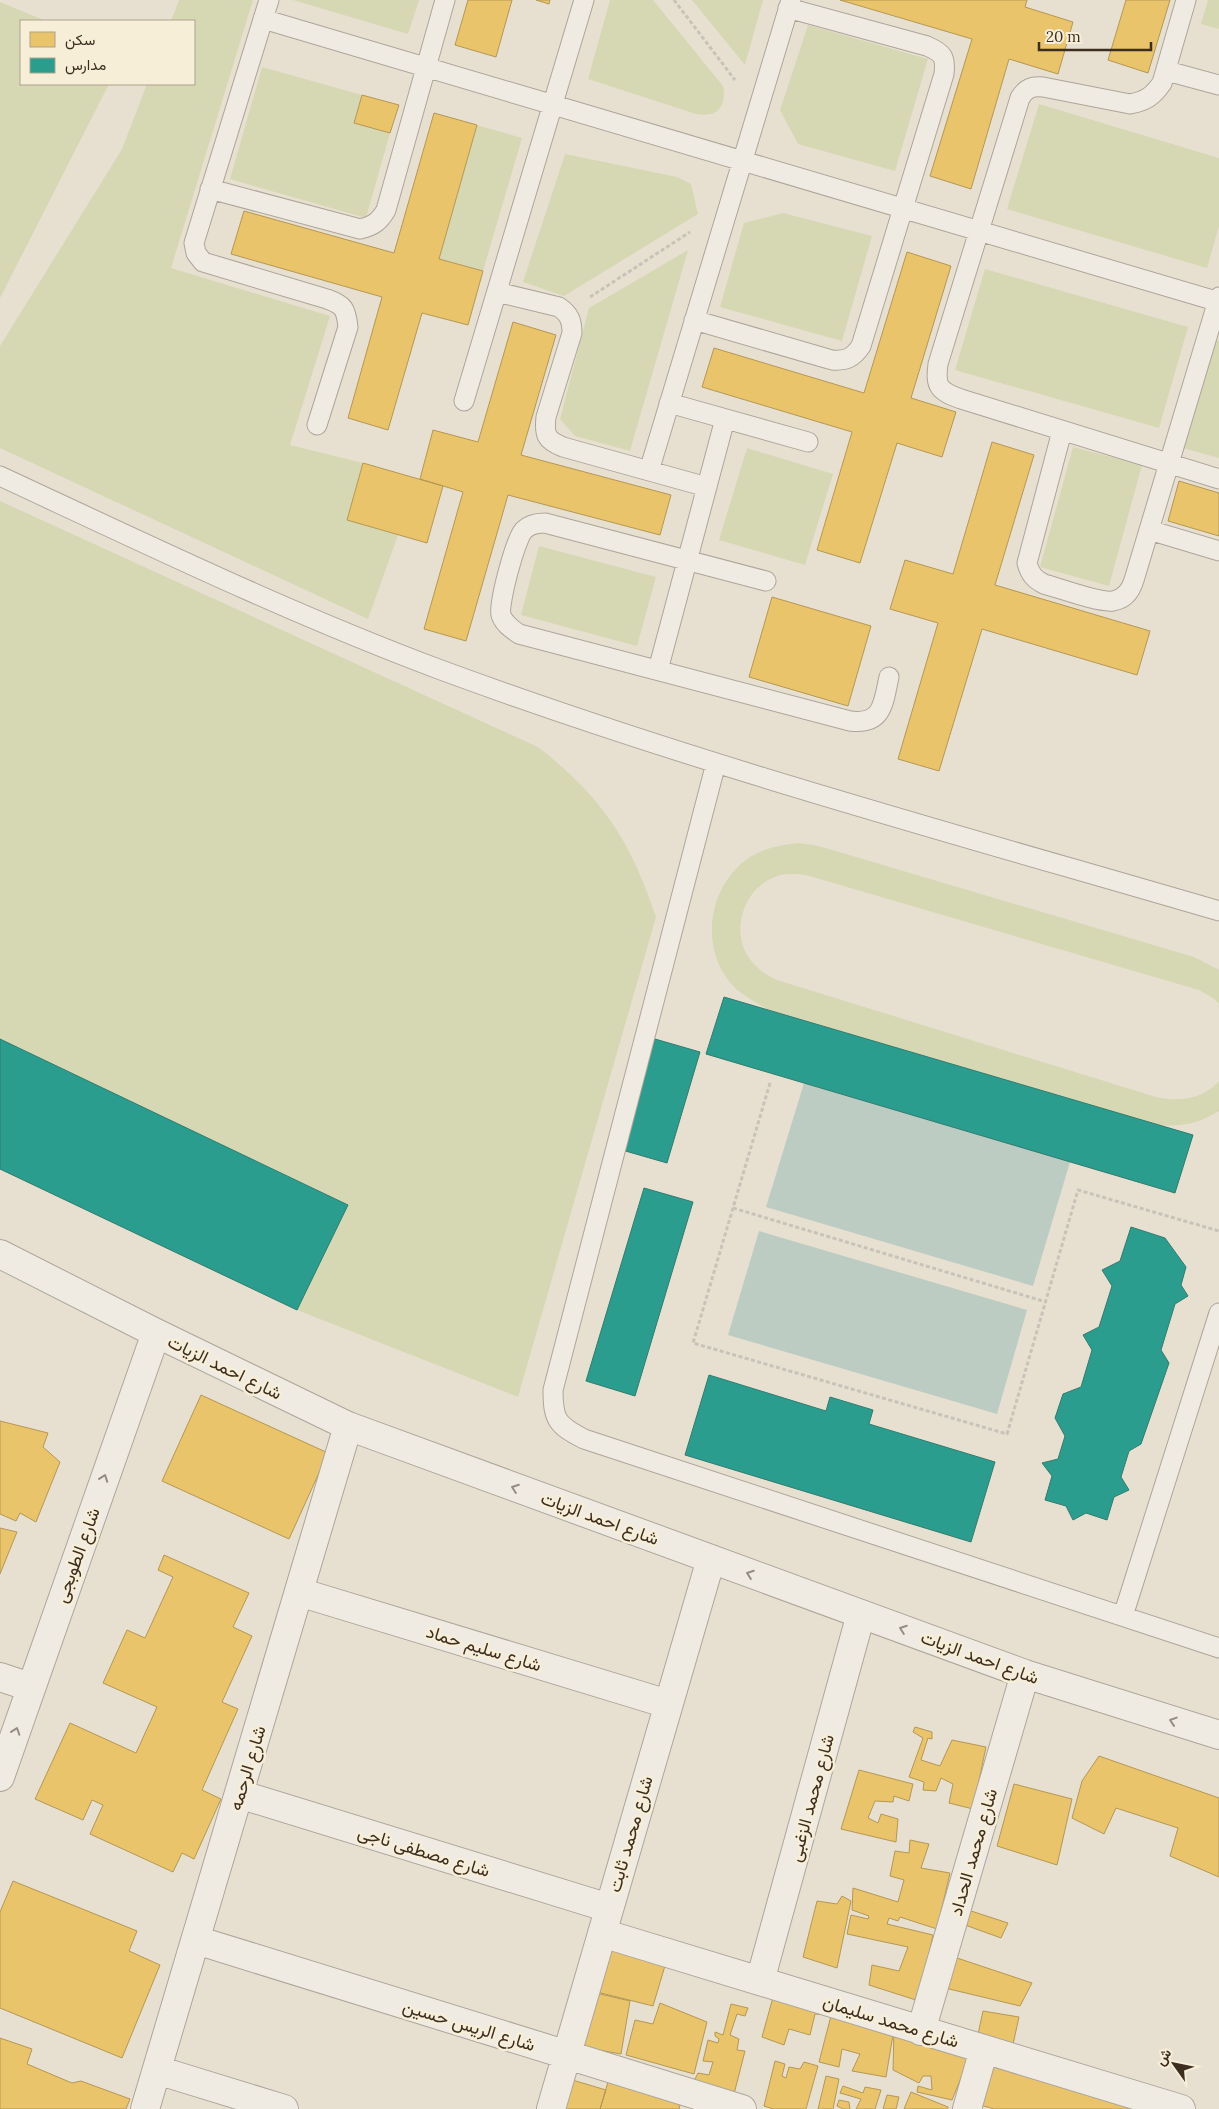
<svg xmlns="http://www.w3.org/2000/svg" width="1219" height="2109" font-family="Lora,Vazirmatn,serif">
<rect width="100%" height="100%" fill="#e7e0d1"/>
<!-- green -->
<path fill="#d6d7b3" d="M179,0H253L171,268L330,316L290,445L363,463L347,520L398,535L368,619L0,448V346L122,149L147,84H194V21H171Z
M293,0H419L408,34Z
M610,0H653L723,86C727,107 717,118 696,114L588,79Z
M692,0H763L745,65Z
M1208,0H1219V29L1201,24Z
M0,2L46,21H21V84H109L0,298Z
M808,25L928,59L895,171L798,144L780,110Z
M262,67L362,95L354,123L390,133L366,218L230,179Z
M1039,104L1219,158V226L1207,268L1007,209Z
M477,125L522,138L483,271L439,259Z
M565,154L677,177L691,184L698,214L564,296L523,282Z
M783,213L872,236L842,341L720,307L744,223Z
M688,250L630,451L575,436L560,419L589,308Z
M985,269L1188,327L1159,428L955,370Z
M1215,340L1219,341V458L1183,448Z
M1073,447L1142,465L1109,586L1040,567Z
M747,448L833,474L805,565L719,540Z
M0,501L538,747C603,798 630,840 656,917L518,1397L297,1310L0,1169Z
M539,546L656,577L637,646L521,615Z
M799,843L819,846L1194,957L1219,970V1004L1213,998L1199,990L806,875C795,874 785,873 775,877C742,889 729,935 752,962C759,970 767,975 777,980L1156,1097C1180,1102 1201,1100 1219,1081V1111C1198,1124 1181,1127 1156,1125L768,1010C757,1003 746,997 736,989C700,954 706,894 742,863C758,849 779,845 799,843Z"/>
<!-- water -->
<path fill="#bcccc2" d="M804,1083L1070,1162L1033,1286L766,1207Z
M759,1231L1027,1310L997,1414L728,1335Z"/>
<!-- homes -->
<path fill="#e9c46a" stroke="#b59754" d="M468,0H512L496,57L455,45Z
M536,0H550L549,4Z
M840,0H1027L1025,7L1073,22L1058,74L1009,59L971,189L930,176L972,39Z
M1126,0H1170L1148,73L1108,60Z
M362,95L399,105L390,133L354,123Z
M434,113L477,125L439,259L483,271L468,325L422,313L388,430L348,418L382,297L231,254L244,211L394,253Z
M907,252L951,266L911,398L956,412L942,457L897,443L860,563L817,550L852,432L702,387L714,348L864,393Z
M513,322L556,335L521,455L671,495L660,535L508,495L466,641L424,629L463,492L420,479L433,430L478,442Z
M992,442L1034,455L995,585L1150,631L1137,675L982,629L939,771L898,759L938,623L890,609L905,560L953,574Z
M363,463L443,486L427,543L347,520Z
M1179,481L1219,493V536L1168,521Z
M772,597L871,626L848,706L749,677Z
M201,1395L328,1453L289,1539L162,1481Z
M0,1421L48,1433L43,1447L60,1462L36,1522L20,1513L16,1521L0,1514Z
M0,1528L17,1532L0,1574Z
M164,1555L249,1593L233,1627L252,1636L222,1702L238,1709L202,1790L221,1799L194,1859L182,1853L173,1872L90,1834L103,1805L92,1800L83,1820L35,1799L70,1723L136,1753L157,1707L103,1683L127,1630L145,1638L173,1577L158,1570Z
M915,1727L932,1732V1739L928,1738L921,1760L940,1766L952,1740L986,1747L973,1809L949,1803L953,1784L941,1778L936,1791L923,1790L924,1782L909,1777L923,1738L913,1732Z
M1099,1756L1219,1798V1877L1170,1856L1178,1828L1116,1808L1104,1834L1072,1818L1082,1781Z
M859,1770L913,1784L909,1801L894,1796L893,1802L875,1801L868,1818L878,1823L881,1814L898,1819L896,1842L841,1829Z
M1014,1784L1072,1799L1057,1865L997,1846Z
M910,1840L929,1844L921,1868L950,1873L937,1929L900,1917L898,1921L889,1918L887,1924L933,1935L919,2001L869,1985L872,1965L899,1971L908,1947L847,1934L851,1915L868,1919L869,1916L852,1910L853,1888L898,1902L904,1880L890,1876L895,1851L909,1853Z
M13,1881L137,1931L129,1951L160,1965L122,2058L0,2008V1912Z
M842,1896L851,1901L837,1968L803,1957L817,1901L837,1904Z
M968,1910L1008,1923L1001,1938L965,1925Z
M606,1939L667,1959L653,2006L589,1990Z
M954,1957L1032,1983L1020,2006L945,1988Z
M775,1990L830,2015L815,2014L810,2035L789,2029L784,2045L762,2037Z
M596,1993L630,2001L621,2054L582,2047Z
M660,2003L707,2022L694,2074L626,2055L635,2020L653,2024Z
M731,2004L748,2008L745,2016L737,2014L730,2035L739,2039L737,2050L745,2051L734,2094L694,2081L698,2073L709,2075L713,2062L703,2061L708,2040L718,2043L719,2039L715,2036V2032L723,2035Z
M983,2011L1019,2017L1012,2049L977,2039Z
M832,2012L894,2029L886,2077L852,2071L860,2054L842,2049L839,2067L819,2062Z
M894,2029L970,2056L952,2100L917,2092L918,2086L932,2090L931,2076H923L919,2083L893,2070Z
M0,2038L32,2049L27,2064L72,2083L81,2081L130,2099L126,2109H0Z
M993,2058L1143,2109H994L980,2105Z
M775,2061L785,2064L782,2076L786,2078L789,2067L800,2069L804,2062L818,2066L806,2109H773L764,2106Z
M610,2075L682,2097L679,2109H600Z
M826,2076L839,2079L833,2109H818Z
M569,2079L606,2090L600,2109H561Z
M843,2086L863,2093L865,2087L881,2090L875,2109H856L861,2099L840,2093Z
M911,2092L948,2107V2109H904Z
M887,2095L899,2097L896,2109H883Z
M839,2100L849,2102L850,2109H843L837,2106Z"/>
<!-- schools -->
<path fill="#2a9d8f" stroke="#307c6e" d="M724,997L1193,1135L1175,1193L706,1054Z
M0,1039L348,1205L297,1310L0,1169Z
M655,1039L700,1052L667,1163L622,1150Z
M644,1188L693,1202L635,1396L586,1381Z
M1131,1227L1165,1238L1186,1267L1181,1285L1188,1296L1175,1304L1161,1350L1169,1363L1141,1444L1129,1451L1121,1477L1129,1490L1114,1497L1107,1520L1086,1513L1073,1520L1066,1506L1045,1500L1052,1476L1042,1463L1058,1459L1065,1436L1055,1418L1063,1394L1081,1387L1092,1350L1083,1335L1099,1327L1112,1286L1102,1270L1120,1261Z
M709,1375L826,1411L830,1397L873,1410L869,1424L995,1462L971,1542L685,1455Z"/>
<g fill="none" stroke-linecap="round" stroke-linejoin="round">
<defs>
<path id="lane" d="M269,0L194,243L196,253L203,262L327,299C344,305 346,309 348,327L317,425
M1186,0L1162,83C1153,96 1146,101 1130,104L1043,87C1032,86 1026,88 1020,98L938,364C935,387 939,391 961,399L1219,479
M263,19L1219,302
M1167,71L1219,85
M210,189L360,229C373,226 379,222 386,210L445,0
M497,292L559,307C569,314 572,320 572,333L546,417C544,435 546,440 563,447L707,487
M694,320L832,360C846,361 853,358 861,346L944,74C946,57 943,53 927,46L788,8
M464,401L584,0
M669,403L808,442
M1062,431L1027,563C1030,574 1034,579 1044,584C1059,588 1099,603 1113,601C1125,599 1131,590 1134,580L1219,297
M649,471L791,0
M0,476C146,544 291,614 441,670C696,764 959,835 1219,911
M1149,530L1219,551
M766,581L545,523C537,523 530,524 524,530C516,537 498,604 501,615C504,624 512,629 519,634L850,721C883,725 883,704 889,677
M658,670L725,419
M716,763L553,1390C553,1420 557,1425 584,1439L1219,1648
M1123,1616L1219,1313"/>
<path id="street" d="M0,1254L156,1333L348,1426L1025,1674L1219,1735
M299,1592L668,1704
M0,1677L30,1687
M0,1777L156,1333
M239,1794L609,1908
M602,1933L1181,2109
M196,1940L742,2109
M760,1981L861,1614
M921,2031L1025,1674
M157,2070L284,2109
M145,2109L348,1426
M551,2109L711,1559
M967,2109L984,2049"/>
</defs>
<!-- lane casing -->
<use href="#lane" stroke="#ada599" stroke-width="21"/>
<!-- street casing -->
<use href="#street" stroke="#ada599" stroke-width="30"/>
<!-- path -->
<path stroke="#c8c2b9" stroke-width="3" stroke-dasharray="4 2.5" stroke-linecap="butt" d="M674,0L735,80
M590,297L690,232
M770,1083L693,1343L1007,1434L1078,1190L1219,1231
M733,1208L1046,1302"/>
<!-- lane -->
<use href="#lane" stroke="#efebe3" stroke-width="19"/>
<!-- street -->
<use href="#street" stroke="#efebe3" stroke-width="28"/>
</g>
<!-- one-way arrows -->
<defs><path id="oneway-chevron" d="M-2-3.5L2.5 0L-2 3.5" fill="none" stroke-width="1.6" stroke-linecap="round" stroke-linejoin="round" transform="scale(1.25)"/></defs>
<g stroke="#968c82">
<use href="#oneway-chevron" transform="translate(104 1478) rotate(-70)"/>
<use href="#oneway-chevron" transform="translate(515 1488) rotate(-160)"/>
<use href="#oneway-chevron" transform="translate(750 1574) rotate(-160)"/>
<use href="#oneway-chevron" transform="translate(903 1629) rotate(-160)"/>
<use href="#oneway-chevron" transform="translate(1173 1721) rotate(-162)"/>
<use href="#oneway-chevron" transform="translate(16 1731) rotate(-71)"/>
</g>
<g text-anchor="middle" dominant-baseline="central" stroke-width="5" stroke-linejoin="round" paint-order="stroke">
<!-- street labels -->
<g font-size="18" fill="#3d2e20" stroke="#f7eed8">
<text transform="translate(225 1367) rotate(26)">شارع احمد الزيات</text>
<text transform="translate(600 1518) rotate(20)">شارع احمد الزيات</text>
<text transform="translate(77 1555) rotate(-70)">شارع الطوبجى</text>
<text transform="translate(484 1648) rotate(17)">شارع سليم حماد</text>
<text transform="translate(980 1657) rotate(20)">شارع احمد الزيات</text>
<text transform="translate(247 1768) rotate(-73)">شارع الرحمه</text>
<text transform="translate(811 1798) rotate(-75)">شارع محمد الزغبى</text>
<text transform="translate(630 1834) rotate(-74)">شارع محمد ثابت</text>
<text transform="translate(424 1851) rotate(17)">شارع مصطفى ناجى</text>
<text transform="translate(973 1852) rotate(-74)">شارع محمد الحداد</text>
<text transform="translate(891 2021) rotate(17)">شارع محمد سليمان</text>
<text transform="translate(469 2025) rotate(17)">شارع الريس حسين</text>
</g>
</g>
<!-- legend -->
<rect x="20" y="20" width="175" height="65" fill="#f7eed8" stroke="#ada18e"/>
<rect x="30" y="32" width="25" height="15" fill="#e9c46a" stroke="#ada18e"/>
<text x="65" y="45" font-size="15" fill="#3d2e20">سكن</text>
<rect x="30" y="58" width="25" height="15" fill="#2a9d8f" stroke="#ada18e"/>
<text x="65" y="70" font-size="15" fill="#3d2e20">مدارس</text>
<!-- north arrow -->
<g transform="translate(1174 2064) rotate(303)" stroke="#f7eed8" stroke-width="4" paint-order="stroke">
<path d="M0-4L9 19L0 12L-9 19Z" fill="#3d2e20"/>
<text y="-8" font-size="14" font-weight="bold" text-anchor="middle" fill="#3d2e20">ش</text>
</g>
<!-- scale -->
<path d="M1039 42v8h112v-8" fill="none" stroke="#3d2e20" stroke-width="2.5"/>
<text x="1046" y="42" font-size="15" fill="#3d2e20" stroke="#f7eed8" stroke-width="4" paint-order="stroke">20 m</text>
</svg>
